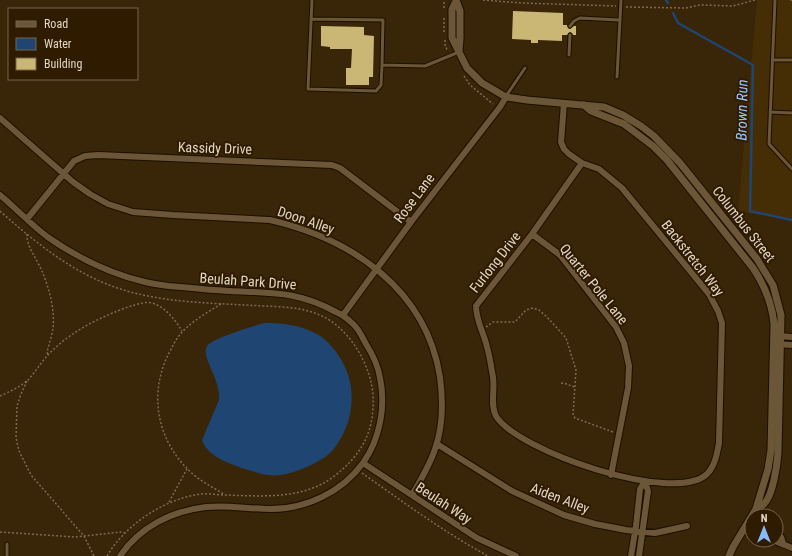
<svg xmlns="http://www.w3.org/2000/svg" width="792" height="556" font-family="'Roboto Condensed',sans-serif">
<rect width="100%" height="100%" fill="#392507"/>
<!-- built -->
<path fill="#452d05" d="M757,0H792V221L738,211Z"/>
<!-- water -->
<path fill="#1f4672" d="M264,323C283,323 300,325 317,334C328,340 337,352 343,363C358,391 353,426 332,451C322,462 295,473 281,475C268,477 255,472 242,468C228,463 207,456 202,440L219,400C220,387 214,376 209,364C207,359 204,352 207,346C212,338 254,326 264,323Z"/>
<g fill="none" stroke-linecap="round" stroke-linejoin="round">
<!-- stream -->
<path stroke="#1f4672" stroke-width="2.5" d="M666,0L668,3
M673,13L678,23L753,65L750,211L792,220"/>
</g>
<!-- building -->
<path fill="#cab775" d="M513,11L563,13V25H567L568,28L570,29L574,26H576V35H573L572,33L570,32L567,35H562V41L538,40V43H531V40L512,39Z
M321,26L364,27V35L374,36L373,77H369V85H346V68H351L352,49H330V47L321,46Z"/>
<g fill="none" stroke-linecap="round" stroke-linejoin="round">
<defs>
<path id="service" d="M312,0L308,89L376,91L381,85L382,65L425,66L459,52
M775,0L769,144L792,169
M311,19L383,20L382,65
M570,26L574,21L580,18L619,20
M569,55L570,35
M773,60H792
M617,77L621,0
M506,96L525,68
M770,112L792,113
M7,556V544"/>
<path id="minor" d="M564,103L561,142L564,149L569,154L582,163L599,169L622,188L709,294L718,311L722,323L719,443C717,454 715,466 707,474C674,505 517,451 496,416C490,405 495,390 493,377C491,367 490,357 487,347C484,333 476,321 476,306L532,234L582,163
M0,118L73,182L90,194L108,204L133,212L173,215L270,220C352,239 426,289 440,377C443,400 443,427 435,449C430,465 420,481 412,495
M0,195C17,209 32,226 49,238C78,258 111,274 145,282C153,284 161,285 169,286C190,288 210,290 230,291C272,293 298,291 336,312C343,315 348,319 353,324C359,329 362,337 366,344C373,355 378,365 380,378C386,406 380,439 363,463C342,492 306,509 271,509C249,509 228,505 206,507C171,511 140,527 120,556
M27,219L74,161L85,156L98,155L332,165L340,168L411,222
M532,234L560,255L616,327L624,343L629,366L628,388L611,475
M343,315L411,222L500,107L506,97
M778,336L792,337
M776,344L792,345
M437,444L512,491L564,515L595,524L626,530L655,533L687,526
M363,463L477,538L516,556
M776,534L781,537L783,543
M773,540C778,543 786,545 792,548
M631,556L636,526L640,489L645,481
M639,556L648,491L645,481"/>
<path id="tertiary" d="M456,0L460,11V39L459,51
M456,1L452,9V38L467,68L482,83L506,97L527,100L604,107L623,115L641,126L654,136L680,163L757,259L773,285L781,315L778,453C777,466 773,495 764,504C762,506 758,508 756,509
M584,105L591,111L624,124L653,146L667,160L753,268C765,286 772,303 774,324L771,450L768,469L756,509L733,547L729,556"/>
</defs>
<!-- service casing -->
<use href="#service" stroke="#1d0f00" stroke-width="5"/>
<!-- minor casing -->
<use href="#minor" stroke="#1d0f00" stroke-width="8"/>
<!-- tertiary casing -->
<use href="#tertiary" stroke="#1d0f00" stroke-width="9"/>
<!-- path -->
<path stroke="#7c6b52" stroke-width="1.5" stroke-dasharray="2 2" stroke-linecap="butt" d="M483,0L522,3L616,6
M790,0H792
M626,7L686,8L700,5L733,6L755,0
M444,8V0
M444,18V32
M445,40V46L448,51
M464,76L470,85L493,104
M0,211C38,245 78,277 127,291C166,302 206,303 246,305C272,307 301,305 324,317C351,331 371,366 373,395C375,432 361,456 333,477C302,500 261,496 225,495C217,495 209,493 201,494C164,499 126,524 107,556
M27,234C26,246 37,259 42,271C49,288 55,309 53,328C52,336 49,344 47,352L48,355
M221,304C208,312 194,320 183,331C176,338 172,348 167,357C148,399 159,445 194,475C203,483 215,488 225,495
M486,327L493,322H515L526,310L533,308L539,310L547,317L566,338L576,370L573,415L575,418L613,432
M27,381L21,394L17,406L16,438L19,451L31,475L84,536L94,556
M561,383C566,383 570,386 575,387
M0,396C9,392 22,386 29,379C37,370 43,359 52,351C73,330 101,317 128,307C136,305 144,301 152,303C166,307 175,320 182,331
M362,473C403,502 444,532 488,556
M169,502L187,469
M0,532L75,537L121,532L125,533"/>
<!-- service -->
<use href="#service" stroke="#6c5638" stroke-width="3"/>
<!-- minor -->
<use href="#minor" stroke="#6c5638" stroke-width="6"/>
<!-- tertiary -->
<use href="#tertiary" stroke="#6c5638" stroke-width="7"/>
</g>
<g text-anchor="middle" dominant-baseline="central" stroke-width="4" stroke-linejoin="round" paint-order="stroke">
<!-- street labels -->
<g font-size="14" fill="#e2d5c5" stroke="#2f1b00">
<text transform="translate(215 148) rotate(2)">Kassidy Drive</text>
<text transform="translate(414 198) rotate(-53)">Rose Lane</text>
<text transform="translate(306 220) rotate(19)">Doon Alley</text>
<text transform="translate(744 224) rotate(52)">Columbus Street</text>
<text transform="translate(693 258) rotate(52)">Backstretch Way</text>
<text transform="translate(495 262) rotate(-52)">Furlong Drive</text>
<text transform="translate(248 281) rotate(4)">Beulah Park Drive</text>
<text transform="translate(594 284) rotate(51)">Quarter Pole Lane</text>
<text transform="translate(560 498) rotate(21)">Aiden Alley</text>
<text transform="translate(444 503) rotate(33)">Beulah Way</text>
</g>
<!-- water labels -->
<g font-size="15" font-style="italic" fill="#96c4fd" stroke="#2f1b00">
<text transform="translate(742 110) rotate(-89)">Brown Run</text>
</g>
</g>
<!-- legend -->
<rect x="8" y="8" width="130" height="72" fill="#2f1b00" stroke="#77654f"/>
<rect x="16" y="21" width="20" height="6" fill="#6c5638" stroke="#77654f"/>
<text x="44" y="28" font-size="12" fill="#e2d5c5">Road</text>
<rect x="16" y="38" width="20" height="12" fill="#1f4672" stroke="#77654f"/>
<text x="44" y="48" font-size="12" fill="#e2d5c5">Water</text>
<rect x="16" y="58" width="20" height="12" fill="#cab775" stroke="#77654f"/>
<text x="44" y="68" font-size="12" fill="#e2d5c5">Building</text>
<!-- north arrow -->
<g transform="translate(764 528)"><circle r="19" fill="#2f1b00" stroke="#77654f"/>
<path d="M0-3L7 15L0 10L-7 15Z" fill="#86bbfb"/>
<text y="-6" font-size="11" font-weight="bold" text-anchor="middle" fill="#e2d5c5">N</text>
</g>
</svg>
